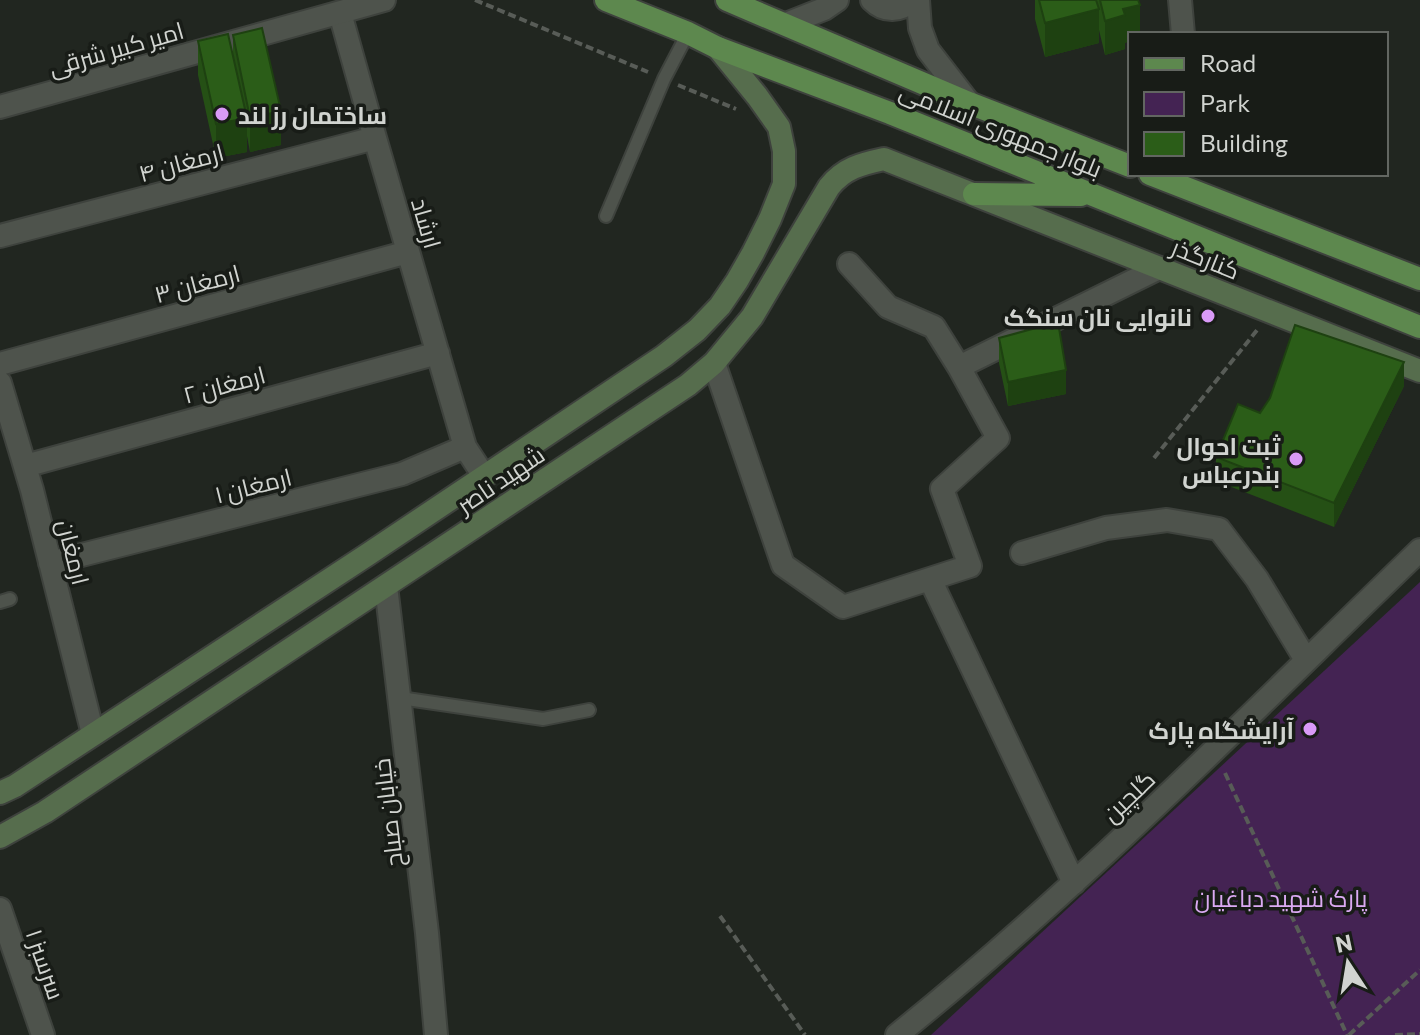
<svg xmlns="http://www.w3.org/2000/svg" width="1420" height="1035" font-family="Commissioner,Cairo,sans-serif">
<rect width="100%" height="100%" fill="#212620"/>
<!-- green -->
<path fill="#442353" d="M1420,582V1035H931Z"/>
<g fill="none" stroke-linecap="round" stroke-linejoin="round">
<defs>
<path id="service" d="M606,216L664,79L688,33
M0,602L10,599
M400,698L543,719L589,710"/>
<path id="minor" d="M1180,0L1183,34
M340,13L375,138L465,447L484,476
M0,236L375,138
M849,264L888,307L934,327L959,367
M714,363L783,565L843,607L970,566L942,489L998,438L959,367L1159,268
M0,364L408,252
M0,383L32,490L93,734
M25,466L438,353
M1022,553L1106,528L1167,520L1219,529L1257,579L1306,660
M50,563L402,474L465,447
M930,579L1074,883
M0,909L43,1035
M897,1035C1082,886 1249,715 1420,550"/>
<path id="tertiary" d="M872,0C885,13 900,11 913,0
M918,0L920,28L928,50L969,103
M786,24L824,9L837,0
M0,107L384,0
M386,586L427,933L436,1035"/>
<path id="secondary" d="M0,793L15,786L367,555L664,356L697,330L720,306L737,281L753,253L770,219L784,184V151L779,127L757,96L718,48
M0,837L45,812L688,385L714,363L752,317L829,187C844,168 861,164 884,159L1420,371"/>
<path id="primary" d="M606,0L688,33L718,48L890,113L1420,327
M727,0L969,103L1130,166
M1150,174L1420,279
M974,194L1081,195"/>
</defs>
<!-- service casing -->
<use href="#service" stroke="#3e423d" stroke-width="16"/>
<!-- minor casing -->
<use href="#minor" stroke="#3e423d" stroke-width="26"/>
<!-- tertiary casing -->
<use href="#tertiary" stroke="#3e423d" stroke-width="26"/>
<!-- secondary casing -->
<use href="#secondary" stroke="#3e423d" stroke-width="26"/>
<!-- primary casing -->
<use href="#primary" stroke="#3e423d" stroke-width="26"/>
<!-- path -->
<path stroke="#585c57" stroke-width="4" stroke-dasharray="8 4" stroke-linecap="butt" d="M475,0L648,72
M678,85L736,109
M1154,458L1258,329
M1225,773L1347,1035
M720,916L805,1035
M1349,1035L1420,970
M1395,1035L1420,1034"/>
<!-- service -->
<use href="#service" stroke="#4e534c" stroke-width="12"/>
<!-- minor -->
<use href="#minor" stroke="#4e534c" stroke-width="22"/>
<!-- tertiary -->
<use href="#tertiary" stroke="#4e534c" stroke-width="22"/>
<!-- secondary -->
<use href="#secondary" stroke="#566d4d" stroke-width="22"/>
<!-- primary -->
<use href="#primary" stroke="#5d884e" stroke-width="22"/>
</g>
<!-- wall -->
<path fill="#255015" d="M1035,0H1138L1140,34L1125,43V49L1105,55L1099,30V43L1045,57L1035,19Z
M233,35L281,145L250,152L247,136V152L216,158L198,75V41L233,56Z
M999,338L1066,394L1008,406L999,363Z
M1404,386L1334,527L1216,481V457L1260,413Z"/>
<!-- shaded-wall -->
<path fill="#1e4111" d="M1140,5V34H1130V41L1125,43V49L1105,55V21L1123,9Z
M1099,9V43L1045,57V23Z
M281,111V145L250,152V118Z
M247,118V152L216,158V124Z
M1404,362V386L1334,527V503Z
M1066,370V394L1008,406V382Z"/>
<!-- building -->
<path fill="#2b5d18" stroke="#1e4111" stroke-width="2" d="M1039,0H1096L1099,9L1045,23Z
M1100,0H1138L1140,5L1123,9L1125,15L1105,21Z
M262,28L281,111L250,118L233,35Z
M228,34L247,118L216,124L198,41Z
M1058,322L1066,370L1008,382L999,338Z
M1295,325L1404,362L1334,503L1216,457L1238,404L1260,413L1270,398Z"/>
<!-- markers -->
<g fill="#d99af7" stroke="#181c17" stroke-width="3">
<circle cx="222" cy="114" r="8"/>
<circle cx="1208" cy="316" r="8"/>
<circle cx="1296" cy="459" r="8"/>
<circle cx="1310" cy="729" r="8"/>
</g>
<g text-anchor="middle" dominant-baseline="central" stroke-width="7" stroke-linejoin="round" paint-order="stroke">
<!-- street labels -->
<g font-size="24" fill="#d1d4d0" stroke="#181c17">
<text transform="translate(116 48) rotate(-16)">امیر کبیر شرقی</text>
<text transform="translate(1001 129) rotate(22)">بلوار جمهوری اسلامی</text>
<text transform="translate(181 162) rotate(-15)">ارمغان ۴</text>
<text transform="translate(427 223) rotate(74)">ارشاد</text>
<text transform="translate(1206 258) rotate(22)">کنارگذر</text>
<text transform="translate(197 283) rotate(-15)">ارمغان ۳</text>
<text transform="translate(224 384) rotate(-15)">ارمغان ۲</text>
<text transform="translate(500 479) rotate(-34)">شهید ناصر</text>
<text transform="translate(253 485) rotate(-14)">ارمغان ۱</text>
<text transform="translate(74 552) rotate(76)">ارمغان</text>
<text transform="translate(1128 796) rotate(-44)">گلچین</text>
<text transform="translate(387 813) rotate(-97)">خیابان صباح</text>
<text transform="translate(46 964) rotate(71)">سرسبز ۱</text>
</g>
<!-- poi labels -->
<g font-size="24" font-weight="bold" fill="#d1d4d0" stroke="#181c17" text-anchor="end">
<text x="238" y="114" text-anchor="start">ساختمان رز لند</text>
<text x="1192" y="316">نانوایی نان سنگک</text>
<text x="1280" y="445">ثبت احوال<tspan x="1280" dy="28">بندرعباس</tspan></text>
<text x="1294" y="729">آرایشگاه پارک</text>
</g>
<!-- park labels -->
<g font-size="24" fill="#dbaaf3" stroke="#181c17">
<text x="1281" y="897">پارک شهید دباغیان</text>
</g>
</g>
<!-- legend -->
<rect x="1128" y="32" width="260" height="144" fill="#181c17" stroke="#626661" stroke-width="2"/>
<rect x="1144" y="58" width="40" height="12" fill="#5d884e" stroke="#626661" stroke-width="2"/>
<text x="1200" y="72" font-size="24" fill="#d1d4d0">Road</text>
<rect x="1144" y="92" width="40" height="24" fill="#442353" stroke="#626661" stroke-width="2"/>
<text x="1200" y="112" font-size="24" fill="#d1d4d0">Park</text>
<rect x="1144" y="132" width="40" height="24" fill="#2b5d18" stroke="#626661" stroke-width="2"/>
<text x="1200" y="152" font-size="24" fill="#d1d4d0">Building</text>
<!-- north arrow -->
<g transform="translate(1348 963) rotate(348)" stroke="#181c17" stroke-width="6" paint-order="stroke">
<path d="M0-6L14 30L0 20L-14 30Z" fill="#d1d4d0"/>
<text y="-12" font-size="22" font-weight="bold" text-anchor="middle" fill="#d1d4d0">N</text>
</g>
</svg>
